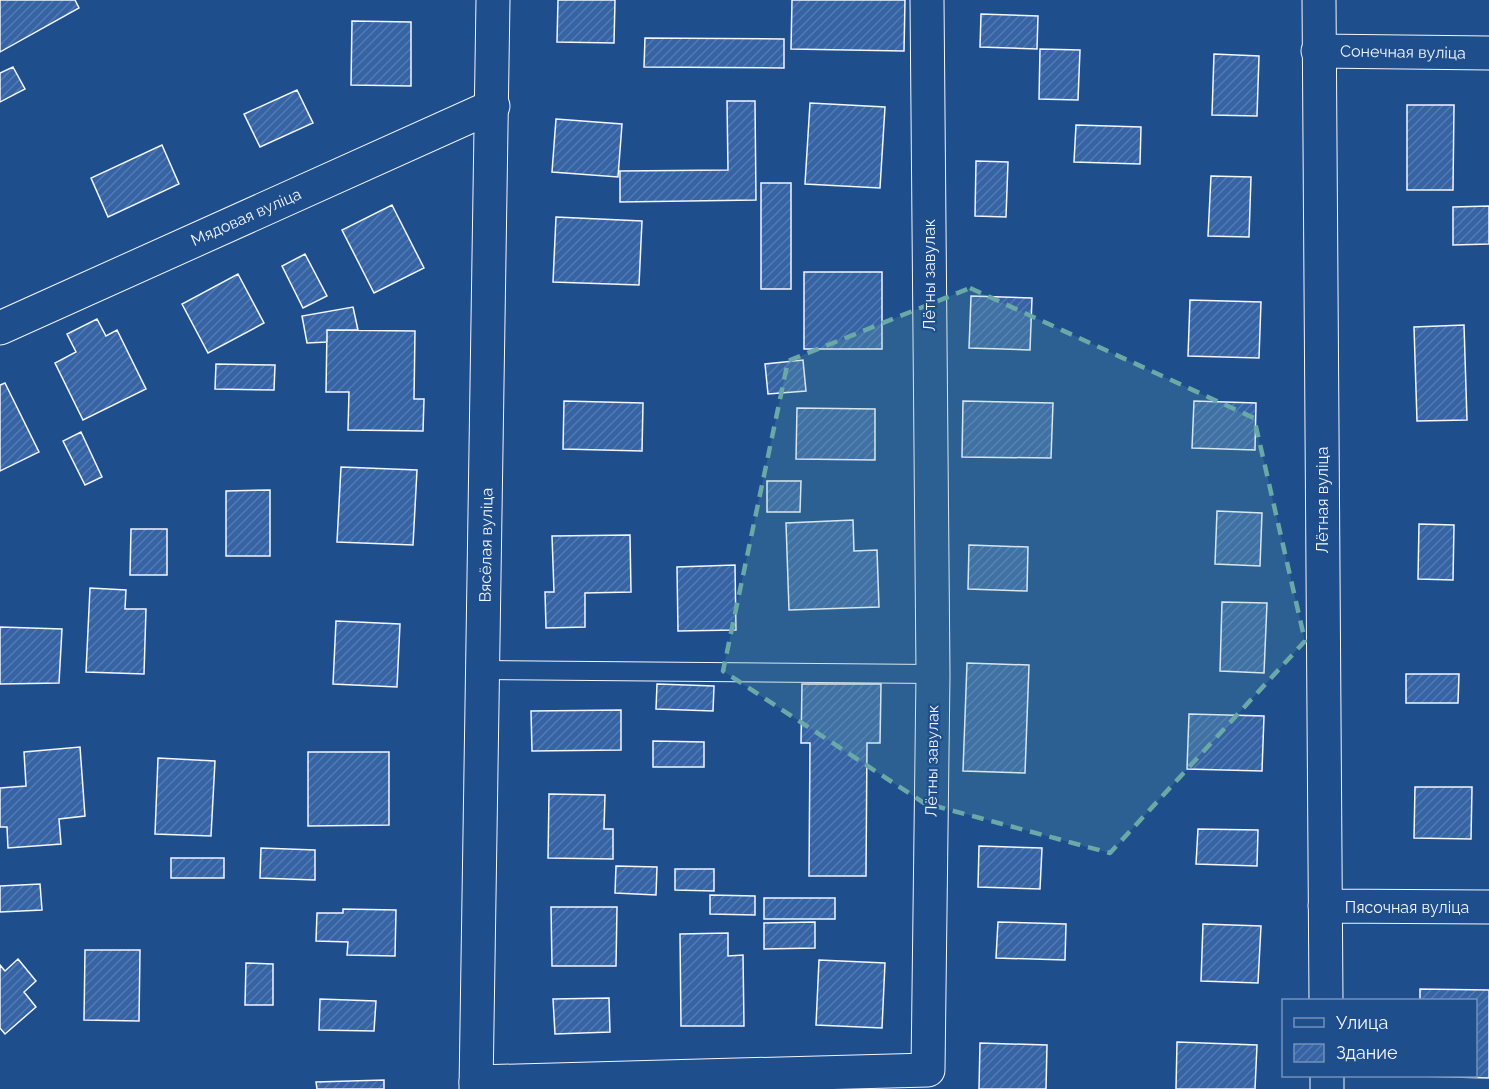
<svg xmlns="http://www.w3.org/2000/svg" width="1489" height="1089" font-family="Raleway,sans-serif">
<defs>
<pattern id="building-hatch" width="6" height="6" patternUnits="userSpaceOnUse" patternTransform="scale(1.5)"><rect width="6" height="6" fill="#3563a3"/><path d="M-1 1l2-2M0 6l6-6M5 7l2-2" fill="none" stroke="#537ab1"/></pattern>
</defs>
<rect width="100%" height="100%" fill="#1f4e8c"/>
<!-- building -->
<path fill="url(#building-hatch)" stroke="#f2f6ff" stroke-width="1.5" d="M0,0H75L79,8L0,52Z
M558,0H615L614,43L557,42Z
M792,0H905L904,51L791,49Z
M981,14L1038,16L1037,49L980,47Z
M352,21L411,22V86L351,85Z
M645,38L784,39V68L644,67Z
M1040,49L1080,50L1078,100L1039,99Z
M1214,54L1259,56L1257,116L1212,115Z
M13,67L25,89L0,102V73Z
M297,90L313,123L260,147L244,114Z
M727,101H755L756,200L620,202V171L728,170Z
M810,103L885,107L880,188L805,184Z
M1407,105H1454L1453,190H1407Z
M556,119L622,124L618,177L552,172Z
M1076,125L1141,127L1140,164L1074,162Z
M162,145L179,184L108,217L91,178Z
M976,161L1008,162L1006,217L975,216Z
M1211,176L1251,177L1249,237L1208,236Z
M761,183H791V289H761Z
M392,205L424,268L374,293L342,230Z
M1489,206V244L1453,245V207Z
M556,217L642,221L639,285L553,282Z
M305,254L327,296L303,308L282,266Z
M804,272H882V349H804Z
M238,274L264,323L208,353L182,304Z
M971,296L1032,298L1030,350L969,348Z
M1190,300L1261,302L1259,358L1188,356Z
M353,307L358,330H327V342L307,343L302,316Z
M97,319L106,336L117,330L146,389L83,420L55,363L76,352L67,334Z
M1464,325L1467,420L1417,421L1414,327Z
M327,330L415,331L414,399H424L423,431L348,430L349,392H326Z
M803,360L806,391L768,394L765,364Z
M216,364L275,365L274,390L215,389Z
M5,383L39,452L0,471V385Z
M564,401L643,403L642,451L563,449Z
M963,401L1053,403L1051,458L962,457Z
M1194,401L1256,403L1255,450L1192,448Z
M797,408L875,409V460L796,459Z
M81,432L102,477L85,485L63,441Z
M341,467L417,470L413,545L337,542Z
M767,481H801L800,512H767Z
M270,490V556H226V491Z
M1217,511L1262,513L1260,566L1215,564Z
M853,520L854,551L877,550L879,607L789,610L786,523Z
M1419,524L1454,525L1453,580L1418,579Z
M131,529H167V575H130Z
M630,535L631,592L585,593V627L546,628L545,592H554L552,536Z
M969,545L1028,547L1027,591L968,589Z
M735,565L736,630L678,631L677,567Z
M90,588L126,590L125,609H146L144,674L86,672Z
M1222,602L1267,603L1264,673L1220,671Z
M336,621L400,624L397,687L333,684Z
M0,627L62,629L59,683L0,684Z
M967,663L1029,665L1025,773L963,771Z
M1406,674H1459L1458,703H1406Z
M657,684L714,686L713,711L656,709Z
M802,684H881L880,743H867L866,876H809L810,743H801Z
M621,710V750L532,751L531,711Z
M1189,714L1264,716L1262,771L1187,769Z
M653,741L704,742V767H653Z
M80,747L85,816L59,819L61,844L8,848L7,827H0V788L26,786L24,752Z
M308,752H389V825L308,826Z
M158,758L215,761L211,836L155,834Z
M1415,787H1472L1471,839L1414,838Z
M549,794L605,795L604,829H613V859L548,858Z
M1198,829L1258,830L1257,866L1196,864Z
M979,846L1042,848L1040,889L978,887Z
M261,848L315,850V880L260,878Z
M171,858H224V878H171Z
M616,866L657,867L656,895L615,893Z
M675,869H714V891L675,890Z
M40,884L42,910L0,912V886Z
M710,895L755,896V915L710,914Z
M764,898H835V919H764Z
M551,907H617L616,966H552Z
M343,909L396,910L395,956L347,955L348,942L316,941L317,913H343Z
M815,922V948L764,949V923Z
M998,922L1066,924L1065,960L996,958Z
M1203,924L1261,926L1258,983L1201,981Z
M728,933V956L743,955L744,1026H681L680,934Z
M85,950H140L139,1021L84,1020Z
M18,959L36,981L24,992L36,1007L5,1034L0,1028V965L5,971Z
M819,960L885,963L882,1028L816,1025Z
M246,963L273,964V1005H245Z
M1420,989L1489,990V1078L1418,1076H1476V1000H1420Z
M609,998L610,1032L555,1034L553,999Z
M320,999L376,1001L374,1031L319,1030Z
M1177,1042L1257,1045L1255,1089H1176Z
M980,1043L1047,1045L1046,1089H979Z
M384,1080V1089H317L316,1082Z"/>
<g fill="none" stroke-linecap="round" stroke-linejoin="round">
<defs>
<path id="lane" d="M484,670L933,674"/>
<path id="street" d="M1319,0L1326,1000
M1318,51L1489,53
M0,328L493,106
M1325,906L1489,907
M1327,1076V1089
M476,1082L928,1070L933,674L927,0"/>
<path id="secondary" d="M476,1089L493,0"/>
</defs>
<!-- lane casing -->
<use href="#lane" stroke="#f2f6ff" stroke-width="20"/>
<!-- street casing -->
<use href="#street" stroke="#f2f6ff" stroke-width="35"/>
<!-- secondary casing -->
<use href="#secondary" stroke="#f2f6ff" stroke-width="35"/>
<!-- lane -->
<use href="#lane" stroke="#1f4e8c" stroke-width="18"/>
<!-- street -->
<use href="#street" stroke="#1f4e8c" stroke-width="33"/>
<!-- secondary -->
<use href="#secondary" stroke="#1f4e8c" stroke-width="33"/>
</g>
<!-- marked area -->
<path fill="#6aa9a8" fill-opacity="0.2" stroke="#6aa9a8" stroke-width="4.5" stroke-dasharray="12 8" stroke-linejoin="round" d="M970,288L1254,418L1305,641L1110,853L924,803L723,671L788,361Z"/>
<g text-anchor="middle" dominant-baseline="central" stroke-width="4.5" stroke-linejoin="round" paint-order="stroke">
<!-- street labels -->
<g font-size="16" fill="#f2f6ff" stroke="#1f4e8c">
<text transform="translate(1403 52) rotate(1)">Сонечная вуліца</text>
<text transform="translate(246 217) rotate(-24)">Мядовая вуліца</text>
<text transform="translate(929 275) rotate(-90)">Лётны завулак</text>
<text transform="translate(1322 500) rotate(-90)">Лётная вуліца</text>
<text transform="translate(486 545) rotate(-89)">Вясёлая вуліца</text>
<text transform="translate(932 761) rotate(-89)">Лётны завулак</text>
<text x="1407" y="907">Пясочная вуліца</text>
</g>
</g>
<!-- legend -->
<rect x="1282" y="999" width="195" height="78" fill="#1f4e8c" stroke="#7391ba" stroke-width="1.5"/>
<rect x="1294" y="1018" width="30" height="9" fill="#1f4e8c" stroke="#7391ba" stroke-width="1.5"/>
<text x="1336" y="1029" font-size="18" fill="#f2f6ff">Улица</text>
<rect x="1294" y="1044" width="30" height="18" fill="url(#building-hatch)" stroke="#7391ba" stroke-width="1.5"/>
<text x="1336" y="1059" font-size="18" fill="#f2f6ff">Здание</text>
</svg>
